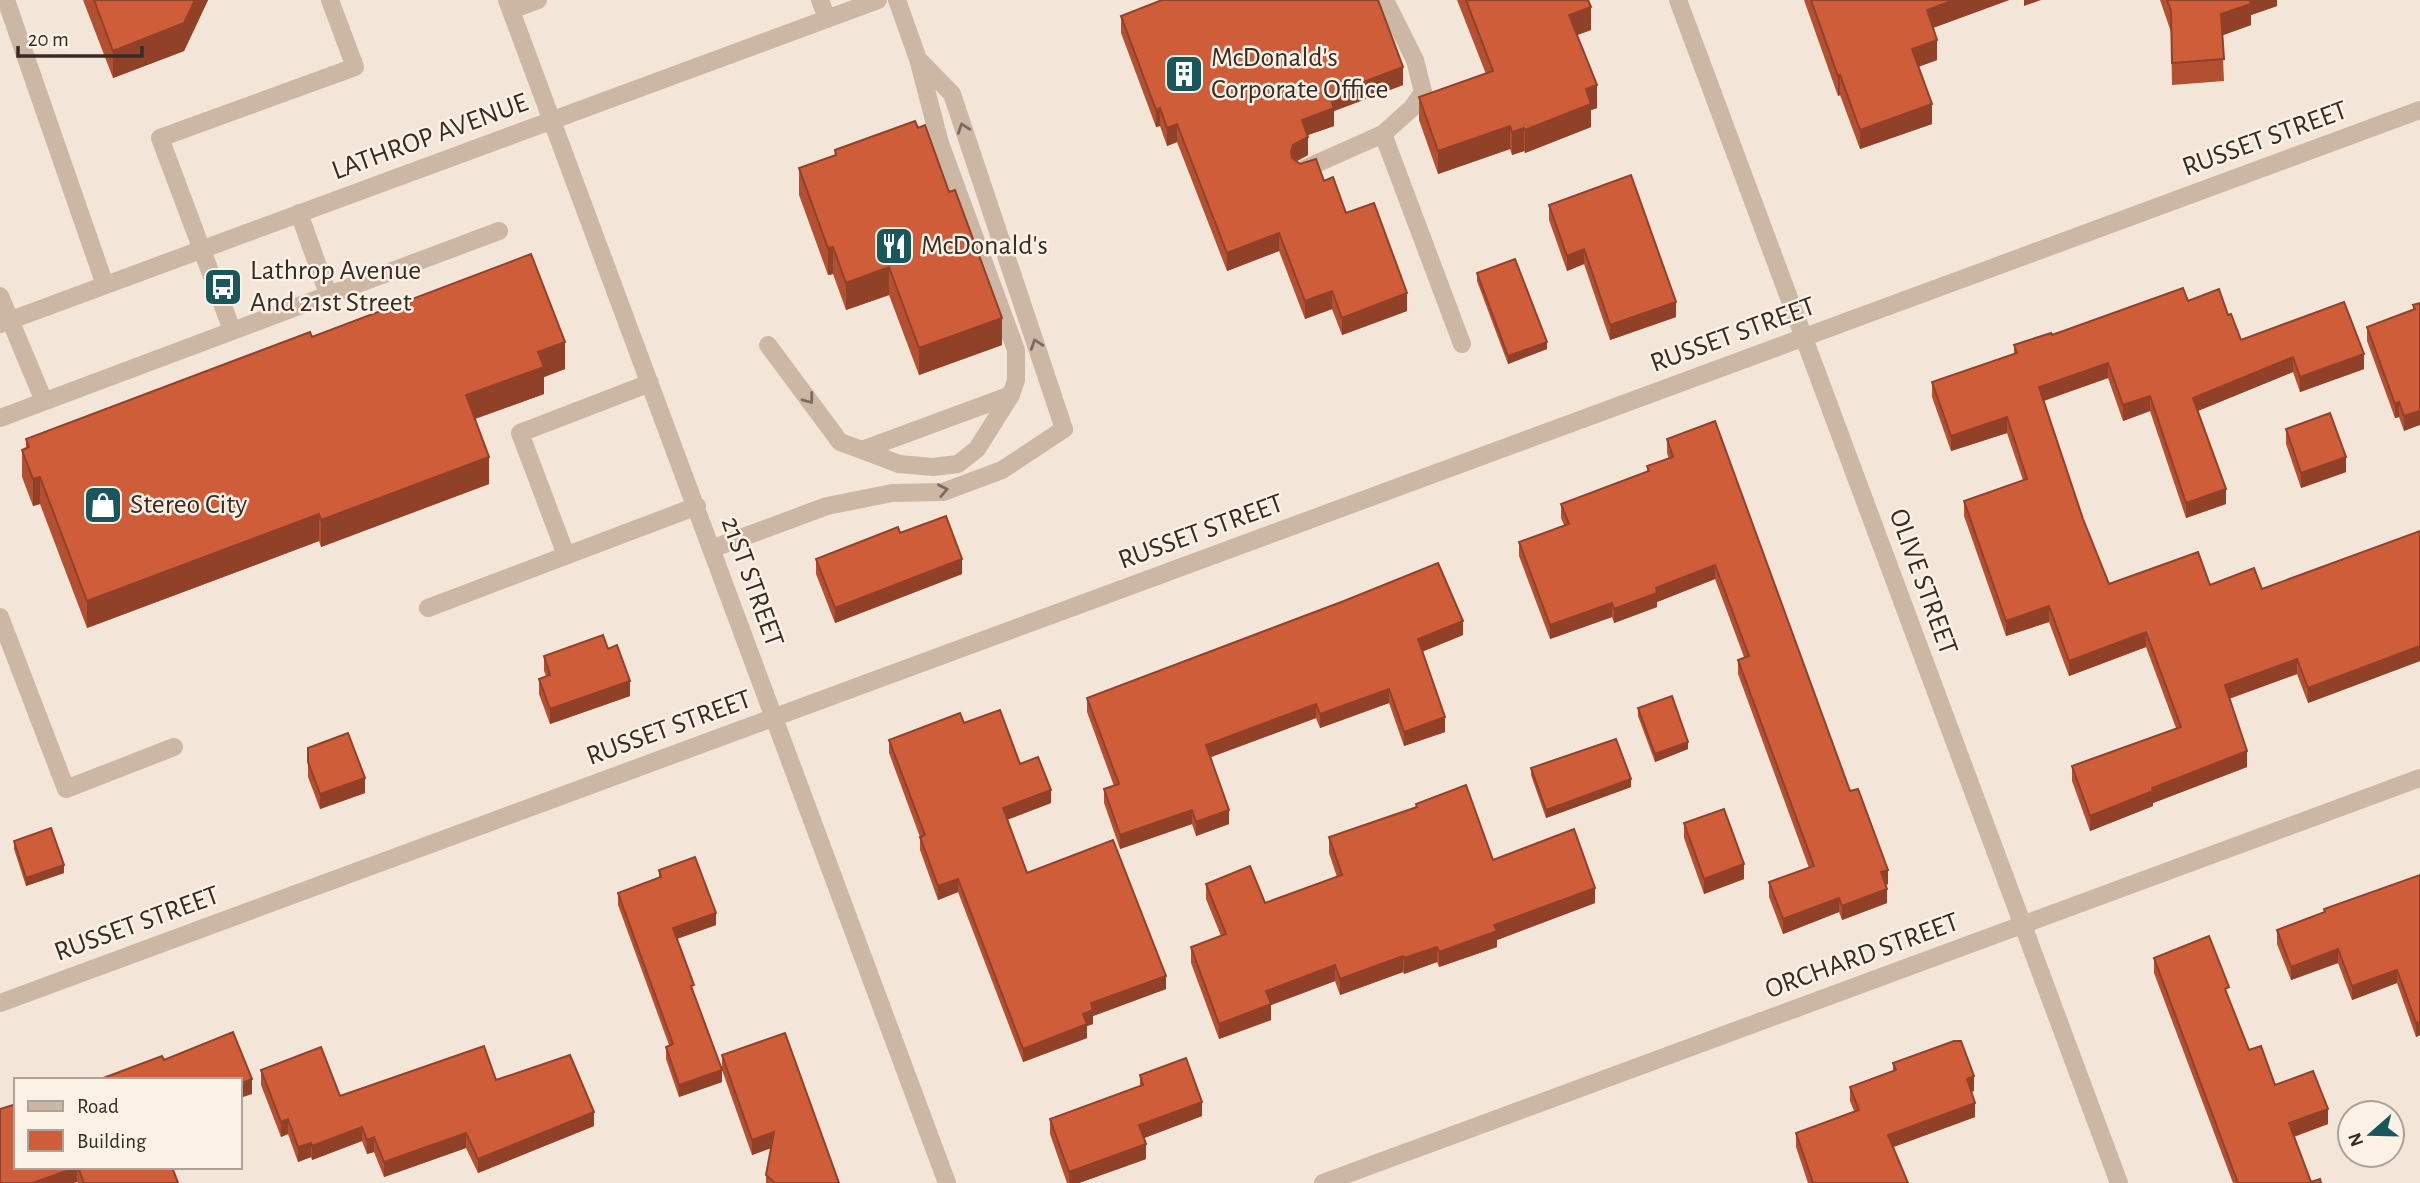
<svg xmlns="http://www.w3.org/2000/svg" width="2420" height="1183" font-family="'Alegreya Sans',sans-serif">
<rect width="100%" height="100%" fill="#f3e6d9"/>
<g fill="none" stroke-linecap="round" stroke-linejoin="round">
<!-- minor -->
<path stroke="#ccb6a4" stroke-width="18" d="M6,0L105,285
M507,0L947,1183
M820,0L827,19
M1678,0L2119,1183
M511,10L538,0
M1383,134L1462,344
M1302,170L1383,134L1412,108L1423,92L1415,60L1385,0
M299,213L328,294
M0,296L44,401
M0,324L878,0
M232,330L160,138L355,67L330,0
M768,345L840,442L862,450L1011,395L1016,380V350L940,143L918,59L897,0
M0,418L499,231
M862,450L899,464L933,467L958,464L977,449L1011,395
M711,549L827,506L892,493L943,492L1002,470L1064,429L952,94L918,59
M566,555L520,433L650,383
M428,608L697,506
M0,617L66,789L174,747
M0,1003L2420,110
M1323,1183L2420,778"/>
</g>
<!-- wall -->
<path fill="#b35032" d="M83,0H208L184,51L113,78Z
M1457,0H1588L1591,30L1577,35L1597,108L1591,110V127L1525,153L1524,151L1512,155L1510,149L1438,174L1419,120V97L1486,74Z
M1804,0H2009L1933,28L1937,60L1918,67L1932,124L1860,149L1840,95L1838,96Z
M2160,0H2277V6L2251,15V25L2222,35L2224,81L2172,85L2171,32Z
M1121,16L1403,85L1334,111V126L1308,135V155L1297,161L1324,181L1346,213L1407,311L1342,335L1332,309L1305,319L1279,251L1227,271L1177,142L1167,146L1160,126L1156,127L1121,33Z
M835,150L1002,345L919,375L889,295L846,310L833,274L828,275L799,195V168L835,155Z
M1549,205L1676,317L1610,340L1584,264L1567,271L1549,220Z
M1477,273L1547,349L1508,364L1477,281Z
M2188,301L2228,315L2241,340L2364,369L2300,392L2293,372L2197,411L2226,504L2186,518L2150,411L2123,421L2108,378L2044,401L2083,519L2109,584L2210,585L2262,589L2420,531V661L2308,703L2297,674L2229,699L2247,767L2153,803V806L2090,831L2072,781V766L2176,728L2146,647L2069,676L2049,622L2006,636L1964,516V501L2023,480L2007,433L1951,451L1932,397V382L2014,354V345Z
M2420,303L2404,431L2399,417L2395,418L2367,341V327L2413,310V305Z
M312,337L565,369L544,377V394L475,419L489,484L321,547L319,541L87,628L40,504L33,506L22,477V450L26,448V439Z
M2286,429L2346,472L2301,488L2286,444Z
M1667,439L1850,791L1888,884L1886,885L1887,903L1842,920L1839,912L1783,934L1769,897V882L1809,868L1738,674V660L1744,657L1715,579L1657,602V607L1614,623L1612,617L1550,639L1519,556V542L1564,525L1561,518V504L1647,471V466L1669,459L1667,453Z
M900,533L962,574L835,623L816,574V559Z
M1463,635L1422,652L1445,732L1404,746L1389,703L1320,728L1316,718L1210,757L1229,824L1196,836L1192,824L1120,849L1104,803V789L1114,786L1087,712V698Z
M608,649L630,696L550,724L539,694V679L546,676L544,671V656Z
M1638,708L1688,749L1655,762L1638,716Z
M964,723L1020,764L1051,803L1007,820L1027,873L1166,989L1093,1016V1024L1087,1026V1038L1023,1062L958,892L938,900L920,850V837L889,753V740Z
M308,748L365,793L320,809L308,777Z
M1531,768L1631,787L1546,818L1531,775Z
M1416,804L1493,860L1595,903L1497,940V947L1439,967L1437,962L1404,974L1403,972L1340,995L1335,981L1271,1005V1020L1219,1039L1191,963V947L1221,936L1206,899V884L1265,903L1337,877L1329,853V837L1416,807Z
M1684,823L1744,879L1704,894L1684,838Z
M14,841L64,873L26,886L14,849Z
M659,870L716,925L677,939L722,1082L679,1097L666,1059V1047L669,1045L618,905V893L659,877Z
M2420,875V1035L2416,1037L2397,983L2352,1000L2338,963L2291,980L2277,944V930L2324,912V909Z
M2154,958L2229,999L2249,1050L2275,1085L2328,1124L2294,1137L2311,1182L2321,1183H2233L2154,973Z
M722,1055L839,1183H766V1175L771,1148L752,1155L722,1070Z
M1893,1063L1974,1091L1971,1092L1975,1117L1893,1147L1908,1183H1808L1796,1147V1133L1854,1111L1850,1101V1087L1893,1071Z
M261,1070L340,1096L496,1080L594,1126L478,1173L466,1148L384,1177L374,1152L367,1154L362,1141L312,1160L311,1157L298,1162L288,1134L281,1137L261,1085Z
M1140,1075L1202,1116L1144,1138L1146,1159L1079,1183H1067L1050,1134V1119L1140,1087Z
M16,1104L172,1167L178,1183H78L77,1182L74,1183H0Z"/>
<!-- shaded-wall -->
<path fill="#924129" d="M195,0H208L184,51L113,78V51Z
M1954,0H2009L1927,30V10Z
M2024,0H2041L2024,6Z
M2248,0H2277V6L2251,15V25L2221,36V14Z
M1591,7V30L1569,38V15Z
M1937,40V60L1912,69V49Z
M1403,67V85L1334,111V126L1302,137V120L1329,95Z
M1840,75V95L1838,96V76Z
M1597,85V108L1591,110V127L1525,153V130L1586,89Z
M1932,104V124L1860,149V130Z
M1160,108V126L1156,127V110Z
M1177,124V142L1167,146V128Z
M1510,126V149L1438,174V151Z
M1524,128V151L1512,155V132Z
M1308,137V155L1293,163L1291,152L1293,145Z
M1279,233V251L1227,271V253Z
M833,247V274L828,275V248Z
M1584,249V264L1567,271V256Z
M889,267V295L846,310V283Z
M1332,291V309L1305,319V301Z
M1407,293V311L1342,335V318Z
M1676,302V317L1610,340V325Z
M1002,318V345L919,375V348Z
M565,342V369L544,377V394L466,422V395L538,352Z
M1547,342V349L1508,364V356Z
M2364,354V369L2300,392V377Z
M2293,357V372L2193,413V398Z
M2108,363V378L2039,402V387Z
M2150,396V411L2123,421V405Z
M2399,402V417L2395,418V404Z
M2420,411V425L2404,431V416Z
M2007,417V433L1951,451V436Z
M489,457V484L321,547V520Z
M2346,457V472L2301,488V473Z
M40,477V504L33,506V479Z
M2226,489V504L2186,518V503Z
M319,514V541L87,628V601Z
M962,559V574L835,623V608Z
M1715,565V579L1657,602V607L1614,623V609L1656,588Z
M1612,603V617L1550,639V625Z
M2049,606V622L2006,636V621Z
M1463,621V635L1418,653V639Z
M2146,632V647L2069,676V661Z
M2420,646V661L2308,703V688Z
M2297,659V674L2225,700V685Z
M630,681V696L550,724V709Z
M1389,689V703L1320,728V714Z
M1316,704V718L1206,759V745Z
M1445,717V732L1404,746V732Z
M1688,742V749L1655,762V754Z
M2247,751V767L2153,803V806L2090,831V816L2152,788Z
M365,778V793L320,809V794Z
M1631,779V787L1546,818V810Z
M1051,790V803L1003,821V808Z
M1192,810V824L1120,849V835Z
M1229,810V824L1196,836V822Z
M1744,864V879L1704,894V879Z
M64,865V873L26,886V878Z
M1888,870V884L1881,886V872Z
M958,879V892L938,900V886Z
M1595,888V903L1497,940V947L1439,967V952L1494,925Z
M1887,889V903L1842,920V906Z
M1839,898V912L1783,934V919Z
M716,913V925L673,940V928Z
M1437,947V962L1404,974V958Z
M2338,949V963L2291,980V967Z
M1403,956V972L1340,995V979Z
M1335,965V981L1271,1005V1020L1219,1039V1024L1266,991Z
M2397,970V983L2352,1000V986Z
M1166,976V989L1093,1016V1024L1087,1026V1038L1023,1062V1049L1083,1014L1091,1003Z
M2420,1022V1035L2416,1037V1023Z
M722,1070V1082L679,1097V1085Z
M1974,1076V1091L1967,1093V1079Z
M252,1079V1094L240,1098V1084Z
M1202,1102V1116L1139,1140V1125Z
M1975,1103V1117L1888,1149V1135Z
M2328,1109V1124L2289,1138V1123Z
M594,1112V1126L478,1173V1159Z
M288,1119V1134L281,1137V1122Z
M362,1127V1141L312,1160V1146Z
M774,1132V1147L752,1155V1140Z
M466,1133V1148L384,1177V1162Z
M374,1137V1152L367,1154V1140Z
M311,1143V1157L298,1162V1147Z
M1146,1144V1159L1079,1183H1069V1172Z
M77,1167V1182L74,1183H33Z"/>
<!-- building -->
<path fill="#d05d3a" stroke="#924129" stroke-width="2" d="M94,0H195L184,23L113,51Z
M1162,0H1378L1403,67L1329,95L1334,108L1302,120L1308,137L1293,145L1291,152L1292,158L1300,164L1316,159L1324,181L1333,177L1346,213L1374,203L1407,293L1342,318L1332,291L1305,301L1279,233L1227,253L1177,124L1167,128L1160,108L1156,110L1121,16Z
M1466,0H1588L1591,7L1569,15L1597,85L1586,89L1591,104L1525,130L1524,128L1512,132L1510,126L1438,151L1419,97L1493,71Z
M1811,0H1954L1927,10L1937,40L1912,49L1932,104L1860,130L1840,75L1838,76Z
M2167,0H2250L2251,4L2221,14L2224,59L2172,63L2171,11Z
M915,121L918,128L925,125L949,192L955,190L1002,318L919,348L889,267L846,283L833,247L828,248L799,168L836,155L835,150Z
M1631,175L1676,302L1610,325L1584,249L1567,256L1549,205Z
M531,254L565,342L538,352L544,367L466,395L489,457L321,520L319,514L87,601L40,477L33,479L22,450L29,447L26,439L310,332L312,337Z
M1515,259L1547,342L1508,356L1477,273Z
M2183,288L2188,301L2219,289L2228,315L2231,314L2241,340L2344,302L2364,354L2300,377L2293,357L2193,398L2226,489L2186,503L2150,396L2123,405L2108,363L2039,387L2083,519L2109,584L2198,552L2210,585L2254,568L2262,589L2420,531V646L2308,688L2297,659L2225,685L2247,751L2152,788L2153,791L2090,816L2072,766L2181,727L2146,632L2069,661L2049,606L2006,621L1964,501L2027,479L2007,417L1951,436L1932,382L2017,353L2014,345L2051,333L2052,335Z
M2420,303V411L2404,416L2399,402L2395,404L2367,327L2415,309L2413,305Z
M2330,413L2346,457L2301,473L2286,429Z
M1715,421L1850,791L1858,789L1888,870L1881,872L1887,889L1842,906L1839,898L1783,919L1769,882L1814,866L1738,660L1749,656L1715,565L1656,588L1657,593L1614,609L1612,603L1550,625L1519,542L1569,524L1561,504L1649,471L1647,466L1673,457L1667,439Z
M946,516L962,559L835,608L816,559L898,527L900,533Z
M1438,563L1463,621L1418,639L1445,717L1404,732L1389,689L1320,714L1316,704L1206,745L1229,810L1196,822L1192,810L1120,835L1104,789L1119,784L1087,698L1344,601Z
M603,635L608,649L617,645L630,681L550,709L539,679L550,675L544,656Z
M1672,696L1688,742L1655,754L1638,708Z
M1000,710L1020,764L1038,757L1051,790L1003,808L1027,873L1113,840L1166,976L1091,1003L1093,1010L1083,1014L1087,1024L1023,1049L958,879L938,886L920,837L925,835L889,740L960,713L964,723Z
M348,733L365,778L320,794L308,762V748Z
M1616,739L1631,779L1546,810L1531,768Z
M1466,785L1493,860L1574,829L1595,888L1494,925L1497,931L1439,952L1437,947L1404,958L1403,956L1340,979L1335,965L1266,991L1271,1004L1219,1024L1191,947L1226,934L1206,884L1250,866L1265,903L1342,875L1329,837L1417,807L1416,804Z
M1724,809L1744,864L1704,879L1684,823Z
M51,828L64,865L26,878L14,841Z
M695,857L716,913L673,928L694,985L691,986L722,1070L679,1085L666,1047L673,1044L618,893L661,877L659,870Z
M2420,875V1022L2416,1023L2397,970L2352,986L2338,949L2291,967L2277,930L2325,912L2324,909Z
M2209,936L2229,987L2225,989L2249,1050L2261,1046L2275,1085L2313,1071L2328,1109L2289,1123L2311,1182L2320,1179L2321,1183H2238L2154,958Z
M233,1032L252,1079L240,1084V1080H98L162,1056L164,1060Z
M785,1033L839,1183H775L766,1175L774,1132L752,1140L722,1055Z
M1954,1041H1961L1974,1076L1967,1079L1975,1103L1888,1135L1908,1183H1813L1796,1133L1859,1110L1850,1087L1896,1070L1893,1063Z
M484,1046L496,1080L570,1055L594,1112L478,1159L466,1133L384,1162L374,1137L367,1140L362,1127L312,1146L311,1143L298,1147L288,1119L281,1122L261,1070L321,1047L340,1096Z
M1186,1058L1202,1102L1139,1125L1146,1144L1069,1172L1050,1119L1143,1085L1140,1075Z
M16,1104V1167H77L33,1183H0V1109Z
M78,1167H172L178,1183H84Z"/>
<!-- one-way arrows -->
<defs><path id="oneway-chevron" d="M-2-3.5L2.5 0L-2 3.5" fill="none" stroke-width="1.6" stroke-linecap="round" stroke-linejoin="round" transform="scale(1.75)"/></defs>
<g stroke="#7a6a5f">
<use href="#oneway-chevron" transform="translate(963 128) rotate(-109)"/>
<use href="#oneway-chevron" transform="translate(1036 344) rotate(-109)"/>
<use href="#oneway-chevron" transform="translate(809 399) rotate(53)"/>
<use href="#oneway-chevron" transform="translate(943 490) rotate(-11)"/>
</g>
<!-- icons -->
<defs>
<symbol id="building-square" viewBox="-11 -11 22 22"><rect x="-9" y="-9" width="18" height="18" rx="4" fill="#18585c" stroke="#fbf1e5"/><path d="M-4-6H4V6H1V3H-1V6H-4ZM-2.5-4.3h1.7v1.8h-1.7ZM.8-4.3h1.7v1.8H.8ZM-2.5-1h1.7V.8h-1.7ZM.8-1h1.7V.8H.8Z" fill="#fff"/></symbol>
<symbol id="restaurant-square" viewBox="-11 -11 22 22"><rect x="-9" y="-9" width="18" height="18" rx="4" fill="#18585c" stroke="#fbf1e5"/><path d="M-5-6h1v4h1v-4h1v4h1v-4h1v5L-1.5 .5V6h-2V.5L-5-1ZM5-6V6H3V1.5H1.5Q1.5-4 5-6Z" fill="#fff"/></symbol>
<symbol id="bus-square" viewBox="-11 -11 22 22"><rect x="-9" y="-9" width="18" height="18" rx="4" fill="#18585c" stroke="#fbf1e5"/><path d="M-5-6H5V4H4V6H2V4H-2V6H-4V4H-5ZM-3.5-4V0h7V-4ZM-3.5 1.2v1.5H-2V1.2ZM2 1.2v1.5H3.5V1.2Z" fill="#fff"/></symbol>
<symbol id="shop-square" viewBox="-11 -11 22 22"><rect x="-9" y="-9" width="18" height="18" rx="4" fill="#18585c" stroke="#fbf1e5"/><path d="M-5-2.5h2.3a2.7 3.5 0 0 1 5.4 0H5L5.5 6h-11ZM-1.5-2.5h3a1.5 2.3 0 0 0-3 0Z" fill="#fff"/></symbol>
</defs>
<g fill-rule="evenodd">
<use href="#building-square" x="1162" y="52" width="44" height="44"/>
<use href="#restaurant-square" x="872" y="224" width="44" height="44"/>
<use href="#bus-square" x="201" y="265" width="44" height="44"/>
<use href="#shop-square" x="81" y="483" width="44" height="44"/>
</g>
<g text-anchor="middle" dominant-baseline="central" stroke-width="5" stroke-linejoin="round" paint-order="stroke">
<!-- poi labels -->
<g font-size="28" fill="#372b26" stroke="#fbf1e5" text-anchor="start">
<text x="1211" y="58">McDonald's<tspan x="1211" dy="32">Corporate Office</tspan></text>
<text x="921" y="246">McDonald's</text>
<text x="250" y="271">Lathrop Avenue<tspan x="250" dy="32">And 21st Street</tspan></text>
<text x="130" y="505">Stereo City</text>
</g>
<!-- street labels -->
<g font-size="28" fill="#372b26" stroke="#fbf1e5">
<text transform="translate(430 137) rotate(-20)">LATHROP AVENUE</text>
<text transform="translate(2265 139) rotate(-20)">RUSSET STREET</text>
<text transform="translate(1733 335) rotate(-20)">RUSSET STREET</text>
<text transform="translate(1201 532) rotate(-20)">RUSSET STREET</text>
<text transform="translate(752 582) rotate(70)">21ST STREET</text>
<text transform="translate(1923 582) rotate(70)">OLIVE STREET</text>
<text transform="translate(669 728) rotate(-20)">RUSSET STREET</text>
<text transform="translate(137 924) rotate(-20)">RUSSET STREET</text>
<text transform="translate(1862 956) rotate(-20)">ORCHARD STREET</text>
</g>
</g>
<!-- legend -->
<rect x="14" y="1078" width="228" height="91" fill="#fbf1e5" stroke="#ada299" stroke-width="2"/>
<rect x="28" y="1101" width="35" height="10" fill="#ccb6a4" stroke="#ada299" stroke-width="2"/>
<text x="77" y="1113" font-size="21" fill="#372b26">Road</text>
<rect x="28" y="1130" width="35" height="21" fill="#d05d3a" stroke="#ada299" stroke-width="2"/>
<text x="77" y="1148" font-size="21" fill="#372b26">Building</text>
<!-- north arrow -->
<g transform="translate(2371 1134) rotate(250)"><circle r="33" fill="#fbf1e5" stroke="#ada299" stroke-width="2"/>
<path d="M0-5L12 26L0 18L-12 26Z" fill="#18585c"/>
<text y="-10" font-size="19" font-weight="bold" text-anchor="middle" fill="#372b26">N</text>
</g>
<!-- scale -->
<path d="M18 46v10h124v-10" fill="none" stroke="#372b26" stroke-width="3.5"/>
<text x="28" y="46" font-size="21" fill="#372b26" stroke="#fbf1e5" stroke-width="5" paint-order="stroke">20 m</text>
</svg>
